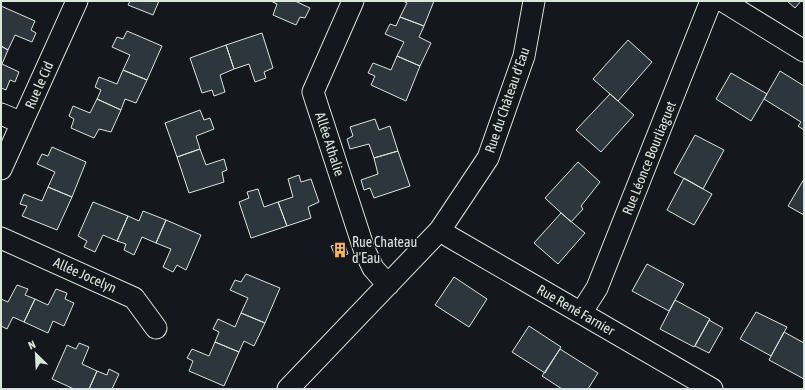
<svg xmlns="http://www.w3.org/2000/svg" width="805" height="390" font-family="'Asap Condensed',sans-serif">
<rect width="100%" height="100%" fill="#14181c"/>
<!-- building -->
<path fill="#2c363c" stroke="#d8e6dc" d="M130,1H159L153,15L128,5Z
M271,1H295L310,8L305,18L300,17L296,25L273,15L277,4Z
M403,1H434L424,26L400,17L407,3Z
M787,1H801L795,8Z
M1,6L35,21L31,30L36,33L32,42L15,35L8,50L1,46Z
M400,17L424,26L419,37L431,43L420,66L397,56L404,42L385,34L390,24L396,26Z
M127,31L162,46L147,80L123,70L130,55L112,47L117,37L123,39Z
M262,33L273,68L264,72L266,78L255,82L249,64L234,69L226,45Z
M628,40L652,62L618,101L593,79Z
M226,45L234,69L220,75L225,92L214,96L212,90L202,93L190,58Z
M1,46L8,50L2,64L19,72L15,82L10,80L6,90L1,88Z
M397,56L420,66L406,101L371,85L375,76L368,73L373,63L391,70Z
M123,70L147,80L136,103L125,99L121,110L97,99L101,90L95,87L99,77L117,84Z
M780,71L804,86V130L798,126L801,122L764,99Z
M731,73L767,94L751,121L716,99Z
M610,94L634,115L601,152L576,130Z
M97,99L121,110L111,132L99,129L94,138L71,128L74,119L69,116L73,106L90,113Z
M200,110L204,120L210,118L214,129L196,136L200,149L177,157L165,123Z
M375,119L379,130L390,126L398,151L374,158L369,144L350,149L347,139L353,136L350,127Z
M695,135L724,150L703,189L674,173Z
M52,147L86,162L72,197L48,187L55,172L37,164L42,154L48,156Z
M200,149L206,165L224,159L227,170L222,172L224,182L189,193L177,157Z
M398,151L410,186L374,198L370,188L364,190L361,180L378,174L374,158Z
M578,162L600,182L581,206L583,209L571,222L545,198Z
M299,175L301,182L311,179L319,202L308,207L311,218L287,226L278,202L293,197L288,179Z
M684,178L712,194L694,225L667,210Z
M804,179V215L788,206Z
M48,187L72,197L57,230L22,216L27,206L20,204L24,194L42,201Z
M258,189L264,207L278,202L287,226L251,238L239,202L249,198L247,192Z
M93,202L128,216L117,241L103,235L95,252L84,247L87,241L78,236Z
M143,211L166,220L156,243L142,237L134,255L124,250L126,244L117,241L128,216L139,221Z
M561,213L585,233L558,264L534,243Z
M166,220L201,235L186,270L177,265L173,272L163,267L171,249L156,243Z
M344,242L348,254L336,258L331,246Z
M647,264L684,284L669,311L632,291Z
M246,274L280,288L265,323L241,313L248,298L230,290L235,280L241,282Z
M454,277L487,299L469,327L435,305Z
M17,285L28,289L25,295L35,299L24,322L13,317L7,329L1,326V299L8,302Z
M56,289L67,293L65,299L74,303L64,326L53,321L48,333L24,322L35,299L48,305Z
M675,300L710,319L694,347L660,329Z
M756,312L787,327L771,356L740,339Z
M241,313L265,323L254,346L244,341L239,352L215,342L219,332L213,329L218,319L235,327Z
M709,320L723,328L709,353L695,346Z
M529,326L561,347L545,373L512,352Z
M784,332L804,343V379L769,360Z
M215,342L239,352L224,386L189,371L193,361L187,358L192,349L209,356Z
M79,343L89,347L82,364L97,371L89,389H74L52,379L67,345L76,349Z
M560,349L598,373L588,389H562L542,376Z
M109,369L119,374L112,389H89L97,371L107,375Z"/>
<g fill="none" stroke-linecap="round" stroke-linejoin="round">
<defs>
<path id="minor" d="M353,1L313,92L364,249L373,268L388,285
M723,1L804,51
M1,114L22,123
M1,169L77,1
M440,230L450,237L712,389
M1,238L134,298L156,328
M581,313L597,288L711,1
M288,389L440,230L488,158L524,56L534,1"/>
</defs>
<!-- minor casing -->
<use href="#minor" stroke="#d8e6dc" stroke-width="23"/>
<!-- minor -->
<use href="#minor" stroke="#14181c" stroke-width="21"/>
</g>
<!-- icons -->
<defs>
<symbol id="building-bare" viewBox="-9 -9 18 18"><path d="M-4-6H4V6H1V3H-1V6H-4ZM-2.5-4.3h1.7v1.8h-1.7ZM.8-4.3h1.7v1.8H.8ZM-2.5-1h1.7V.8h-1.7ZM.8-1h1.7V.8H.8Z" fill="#ffb74d" stroke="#14181c" stroke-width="2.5" paint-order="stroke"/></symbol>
</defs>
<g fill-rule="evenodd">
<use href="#building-bare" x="329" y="239" width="22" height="22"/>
</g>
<g text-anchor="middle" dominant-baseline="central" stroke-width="3" stroke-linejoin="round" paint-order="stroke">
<!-- street labels -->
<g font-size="14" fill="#d8e6dc" stroke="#14181c">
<text transform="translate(39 85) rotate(-66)">Rue le Cid</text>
<text transform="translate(507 100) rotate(-71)">Rue du Château d'Eau</text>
<text transform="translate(330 144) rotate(72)">Allée Athalie</text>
<text transform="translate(649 158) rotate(-68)">Rue Léonce Bourliaguet</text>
<text transform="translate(85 275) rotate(24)">Allée Jocelyn</text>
<text transform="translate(576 310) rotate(30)">Rue René Farnier</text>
</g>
<!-- poi labels -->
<g font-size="14" fill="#d8e6dc" stroke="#14181c" text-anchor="start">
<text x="352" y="242">Rue Chateau<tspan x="352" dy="16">d'Eau</tspan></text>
</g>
</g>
<!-- border -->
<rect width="805" height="390" fill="none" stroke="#d8e6dc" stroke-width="4"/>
<!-- north arrow -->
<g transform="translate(36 354) rotate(336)" stroke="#14181c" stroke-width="3" paint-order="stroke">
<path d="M0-3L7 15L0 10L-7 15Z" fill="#d8e6dc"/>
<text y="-6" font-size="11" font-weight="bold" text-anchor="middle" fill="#d8e6dc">N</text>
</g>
</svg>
